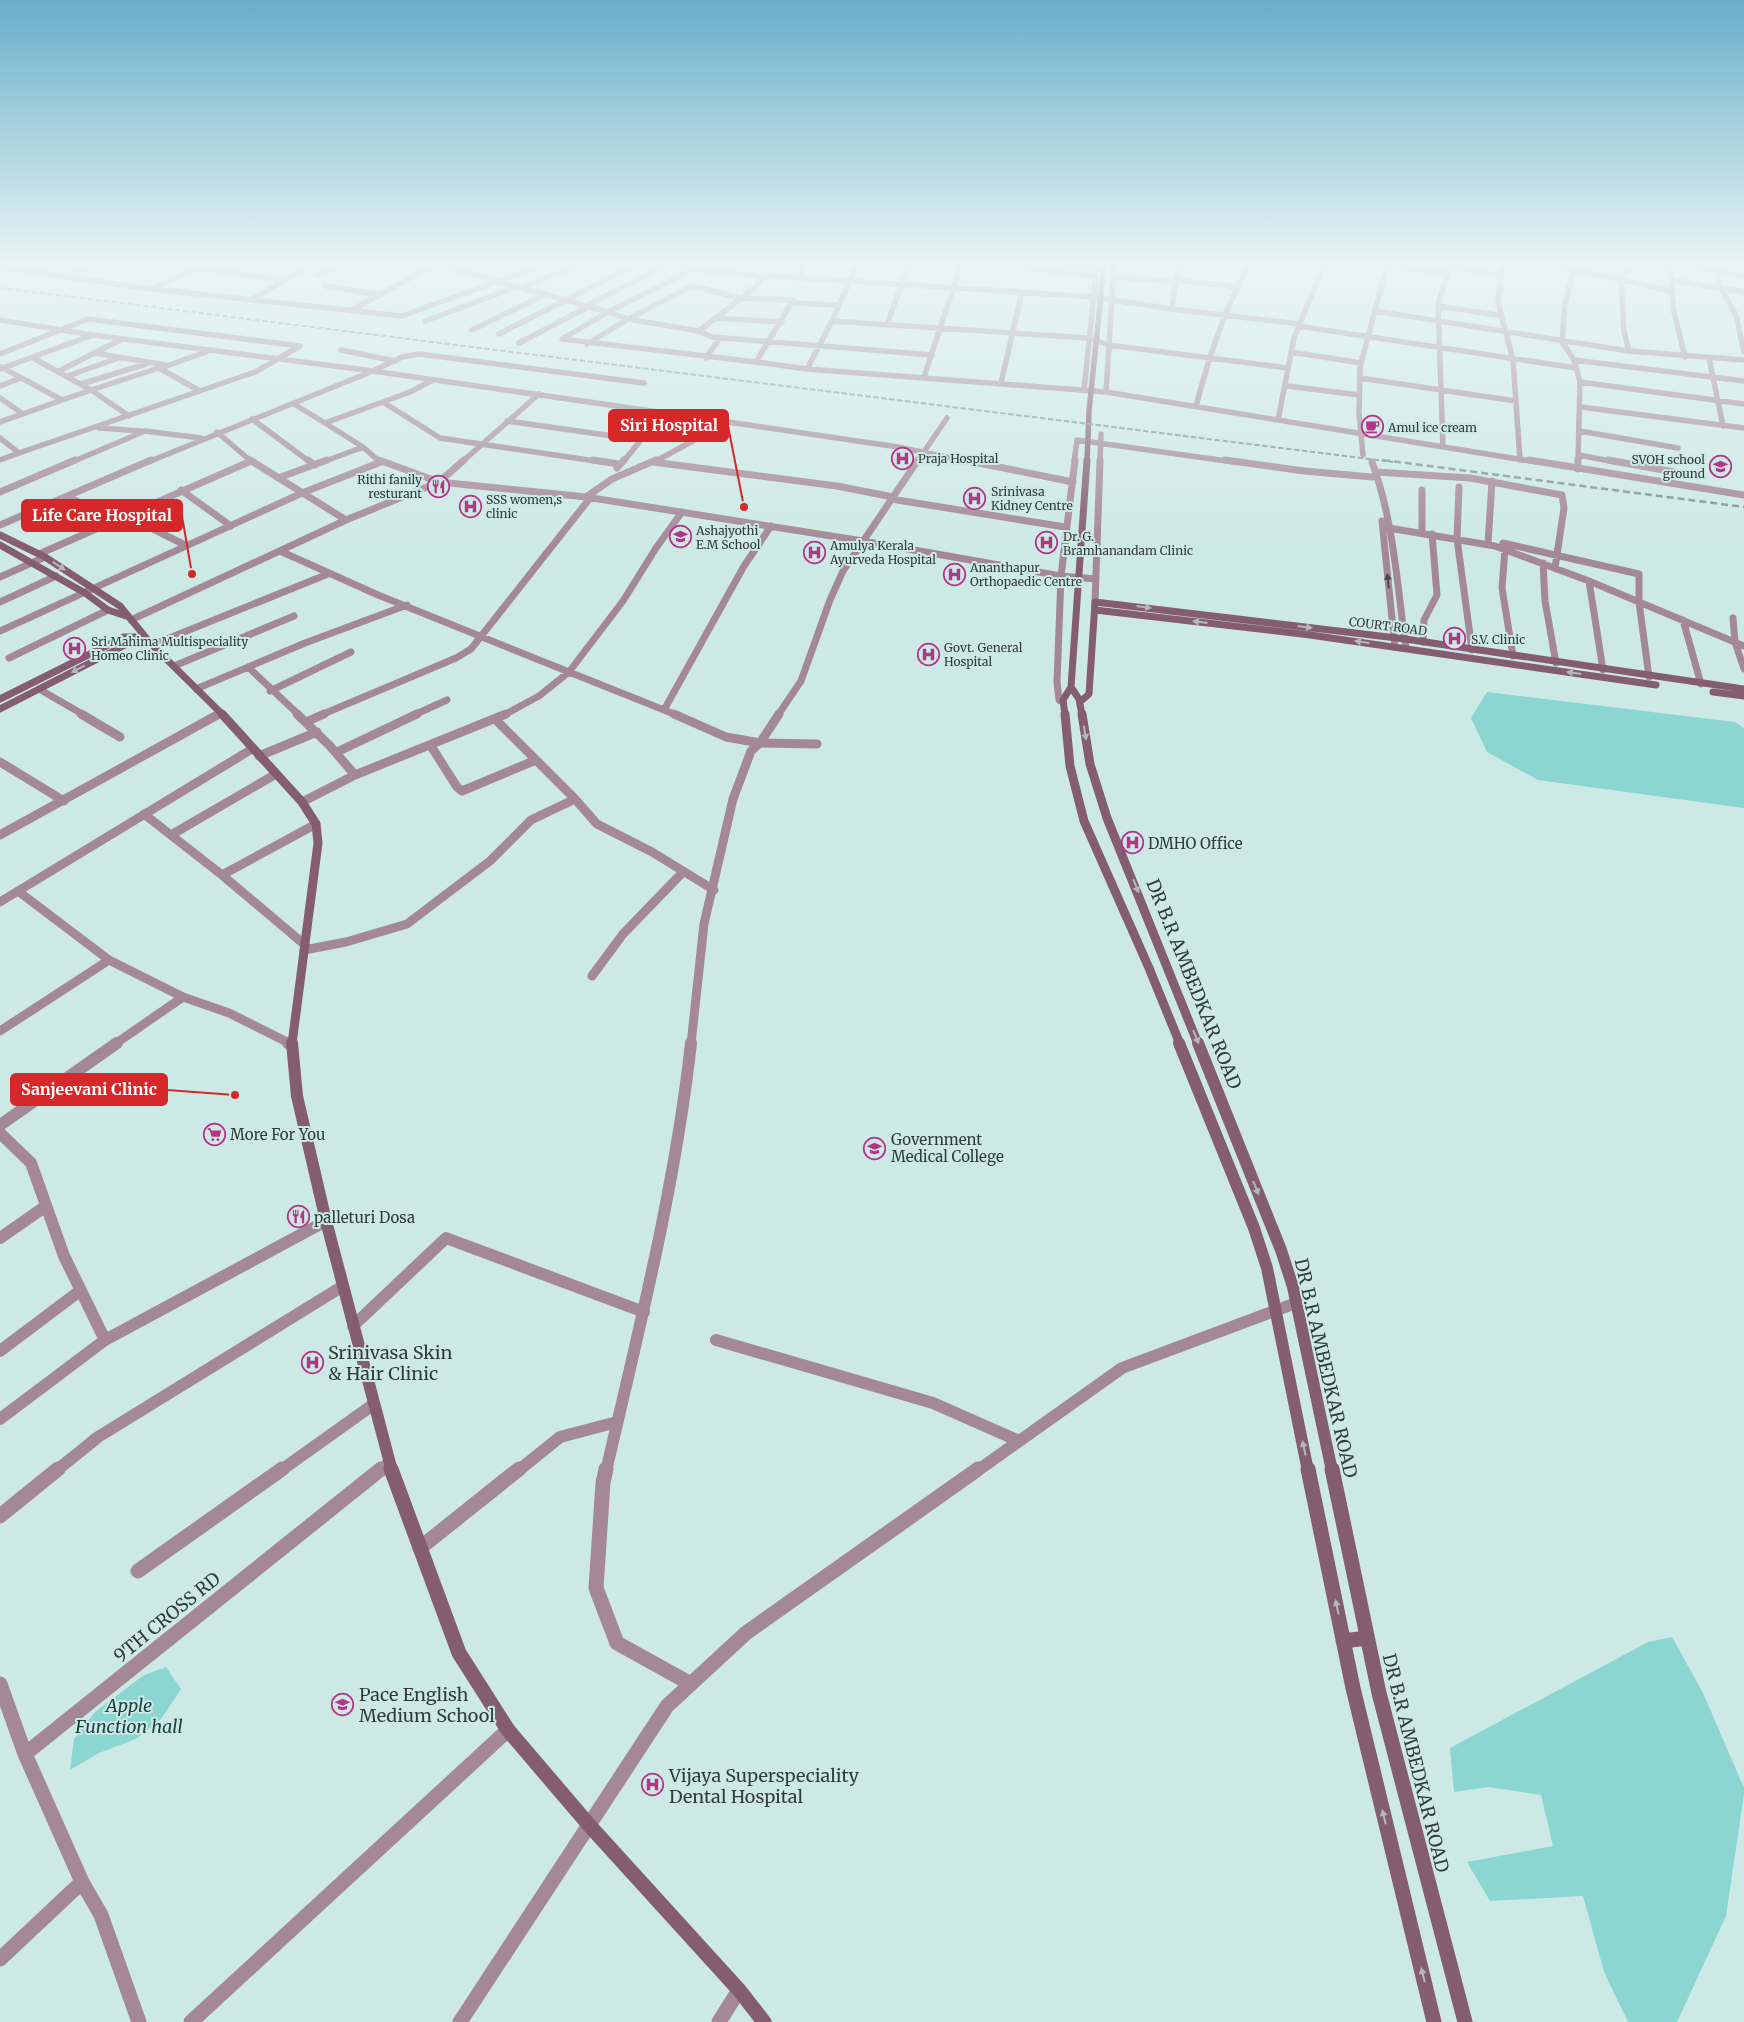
<svg xmlns="http://www.w3.org/2000/svg" width="1744" height="2022" font-family="Merriweather,serif">
<rect width="100%" height="100%" fill="#cde9e6"/>
<!-- green -->
<path fill="#8bd6d0" d="M1487,692L1735,722L1744,728V808L1538,780L1487,752L1471,718Z
M1672,1637L1703,1693L1744,1788V1794L1726,1916L1677,2022H1628L1604,1972L1583,1896L1490,1901L1467,1862L1553,1846L1541,1795L1489,1787L1454,1792L1450,1748L1648,1642Z
M166,1667L181,1689L161,1719L136,1739L99,1753L70,1770L74,1739L95,1712L144,1675Z"/>
<g fill="none" stroke-linecap="round" stroke-linejoin="round">
<!-- street-far4 -->
<path stroke="#a48897" stroke-width="5.5" d="M441,265L608,312L694,269
M669,265L726,273L1093,297L1172,309
M857,265L832,321L1088,338L1109,345L1288,368
M1006,265L1095,276
M1066,265L1096,268
M1180,265L1175,282L1172,309L1299,324
M1387,265L1447,273
M1502,265L1498,302L1513,360L1520,460
M1555,265L1671,291
M1578,265L1572,275L1565,304L1562,342L1574,360L1580,382L1578,462
M1667,265L1671,271L1673,308L1685,357
M1686,265L1718,270
M1718,265L1719,285L1736,315L1744,352
M1449,266L1502,276
M0,267L143,288L402,316L543,265
M196,268L283,280
M1718,272L1744,276
M317,275L343,265
M66,276L92,265
M1112,277L1175,281
M798,278L803,265
M1175,280L1237,287
M1671,280L1744,292
M325,286L382,295
M692,286L740,298L793,300L756,362L562,339L608,312L628,319Z
M153,288L201,266
M519,288L580,265
M251,300L309,265
M792,303L839,305
M586,306L666,265
M1439,306L1502,316
M352,310L434,265
M1375,311L1629,351L1744,360
M716,318L782,322
M0,320L93,335L0,369
M425,321L516,287
M832,321L807,369L1106,392L1536,462
M887,325L908,265
M1298,326L1576,368
M472,330L544,295
M699,331L712,337L932,355
M499,334L635,265
M93,335L373,371L148,462
M519,343L588,307
M587,344L628,319L699,331L754,288L764,276
M341,350L395,361
M1629,351L1624,332L1621,279L1633,265
M1291,352L1361,363
M94,353L166,365
M0,354L88,319L300,346L255,372L19,453
M33,358L91,390L159,368L200,391
M706,358L720,338
M1709,358L1723,426
M1574,360L1744,381
M756,362L807,369
M1,367L62,400
M161,368L206,352
M59,371L122,339
M373,371L728,422L654,462
M373,371L402,357L419,354L644,383
M68,376L118,358
M924,377L960,268
M1360,378L1516,401
M1580,382L1744,404
M1001,383L1022,292
M81,384L146,364
M0,386L21,378
M1287,386L1359,395
M1084,390L1097,265
M1106,392L1114,265
M0,398L23,414
M383,402L440,438L602,462
M294,404L325,423
M1196,406C1209,357 1224,310 1249,265
M1581,407L1744,428
M252,419L310,462
M1278,420L1294,338L1324,265
M507,421L641,440
M0,422L91,390L129,416
M728,422L898,447L971,462
M99,428L142,431
M1580,431L1678,448
M217,432L252,462
M0,438L19,453L0,460
M363,447L380,462
M1443,447L1438,305L1450,265
M1363,455L1359,413L1360,367L1387,265
M1579,455L1615,462
M72,462L145,431L201,438
M323,462L363,447L325,423L410,392L431,381
M462,462L539,394
M623,462L641,440L670,414
M917,462L947,418
M1074,462L1077,440L1234,462
M1100,462L1101,434"/>
<!-- street-far3 -->
<path stroke="#a48897" stroke-width="7" d="M250,460L346,520
M308,460L315,465
M379,460L439,482L464,460
M593,460L619,464
M964,460L1073,482
M1225,460L1304,471L1372,477
M1529,460L1744,495
M1608,460L1674,472
M653,462L837,486L893,497
M1372,462C1394,521 1397,586 1406,648
M617,468L624,460
M1578,469V460
M1376,472L1470,478L1562,495L1564,508L1555,568
M278,478L327,460
M1459,487L1457,539L1472,650
M181,490L231,526
M1422,490V533
M0,492L75,460
M67,497L118,518
M586,497L612,479L656,460
M891,499L1065,527
M125,515L187,546
M1382,521L1395,647
M0,525L151,460
M1383,527L1495,546L1589,581L1744,646
M1503,543L1639,574V602L1649,677
M1488,544L1492,481
M1505,549L1502,588L1513,656
M280,551L378,595L569,672L623,601L656,548L682,512
M39,554L251,461
M1543,563L1545,601L1556,663
M0,577L45,557
M1589,581L1603,670
M0,602L56,576
M1095,602L1100,460
M1733,618L1735,642L1744,669
M131,620L346,520L439,482L586,497L863,541L1061,576L1096,579
M1683,620L1701,684
M0,631L302,493L381,462
M1423,642L1424,620L1437,595L1432,534
M152,645L328,574
M9,658L108,610
M174,666L294,616
M248,667L299,715
M39,689L84,715
M196,689L305,643L407,605
M270,691L351,652
M1063,702L1059,700L1057,682L1061,576L1075,460
M664,710L676,715
M217,715L221,713
M321,715L456,658L471,649L590,498
M414,715L447,700
M504,715L539,696L569,672L664,710L744,566L771,526
M778,715L801,681L830,600L843,571L918,460"/>
<!-- street-far2 -->
<path stroke="#a48897" stroke-width="9" d="M81,714L120,737
M297,714L330,746L355,775
M674,714L726,737L760,743L779,714
M496,720L575,799
M306,722L324,714
M431,746L457,787L462,791L536,760
M337,752L417,714
M259,756L317,732
M0,762L64,801
M302,802L355,775L506,714
M144,814L222,875L316,824
M0,835L219,714
M171,835L276,774
M222,875L305,945
M18,891L109,960
M0,902L252,749
M304,950L346,942L407,924L490,861L531,820L575,799L597,824L652,852L714,890
M592,976L623,934L683,872
M0,1031L109,960L183,997L229,1013L291,1044
M115,1044L183,997
M691,1044L704,924L733,799L751,751L760,743L817,744"/>
<!-- street-far1 -->
<path stroke="#a48897" stroke-width="12" d="M288,1043L292,1045
M0,1125L117,1043
M0,1133L31,1163L64,1256L105,1340
M0,1238L46,1206
M353,1326L446,1238L644,1312
M716,1340L933,1403L1019,1441
M0,1351L81,1290
M0,1419L105,1340L326,1221
M56,1471L98,1437L343,1286
M280,1471L374,1404
M380,1471L389,1463
M518,1471L560,1437L617,1422
M606,1471C639,1329 675,1188 691,1043
M977,1471L1122,1368L1296,1303"/>
<!-- street -->
<path stroke="#a48897" stroke-width="15" d="M606,1469L603,1483L596,1588L617,1643L691,1684
M0,1516L58,1469
M420,1548L519,1469
M138,1571L282,1469
M0,1684L25,1754L381,1469
M25,1754L82,1882L101,1915L139,2022
M0,1959L82,1882
M191,2022L508,1730
M460,2022L667,1706L746,1633L978,1469
M719,2022L739,1990"/>
<!-- secondary-far4 -->
<path stroke="#855d73" stroke-width="5.5" d="M1087,462L1089,411L1104,265"/>
<!-- secondary-far3 -->
<path stroke="#855d73" stroke-width="7" d="M0,535L45,557L120,606L152,645L223,715
M0,545L85,593L108,610L126,616
M1095,610L1310,635L1656,685
M1713,692L1744,696
M0,699L124,637H135
M1080,702L1089,694L1095,602L1405,639L1744,689
M0,709L131,642L135,637
M1065,715L1063,700L1071,687
M1082,715L1079,699L1071,687L1087,460"/>
<!-- secondary-far2 -->
<path stroke="#855d73" stroke-width="9" d="M222,714L302,802L316,824L318,843L292,1044
M1065,714L1070,766L1084,821L1149,968L1180,1044
M1082,714L1090,764L1107,818L1198,1044"/>
<!-- secondary-far1 -->
<path stroke="#855d73" stroke-width="12" d="M292,1043L297,1096L326,1221L392,1471
M1179,1043L1254,1228L1267,1268L1308,1471
M1198,1043L1281,1250L1293,1287L1332,1471"/>
<!-- secondary -->
<path stroke="#855d73" stroke-width="15" d="M391,1469L459,1653L508,1730L589,1825L739,1990L764,2022
M1308,1469L1353,1688L1434,2022
M1332,1469L1379,1693L1465,2022
M1343,1641L1367,1638"/>
<!-- rail-far1 -->
<path stroke="#7f9391" stroke-width="2" stroke-dasharray="5.5 2.5" stroke-linecap="butt" d="M0,288L1393,462"/>
<!-- rail -->
<path stroke="#7f9391" stroke-width="2.5" stroke-dasharray="7 4" stroke-linecap="butt" d="M1383,460L1744,507"/>
</g>
<!-- one-way arrows -->
<defs><path id="oneway-solid" d="M-6-.8H1V-3.2L6.5 0L1 3.2V.8H-6Z" transform="scale(1.25)"/></defs>
<g fill="#b4b8be">
<use href="#oneway-solid" transform="translate(59 566) rotate(33)"/>
<use href="#oneway-solid" transform="translate(1144 607) rotate(7)"/>
<use href="#oneway-solid" transform="translate(1200 622) rotate(-173)"/>
<use href="#oneway-solid" transform="translate(1305 627) rotate(7)"/>
<use href="#oneway-solid" transform="translate(1362 642) rotate(-172)"/>
<use href="#oneway-solid" transform="translate(78 669) rotate(153)"/>
<use href="#oneway-solid" transform="translate(1574 673) rotate(-172)"/>
<use href="#oneway-solid" transform="translate(1085 733) rotate(81)"/>
<use href="#oneway-solid" transform="translate(1136 886) rotate(68)"/>
<use href="#oneway-solid" transform="translate(1196 1037) rotate(68)"/>
<use href="#oneway-solid" transform="translate(1256 1188) rotate(68)"/>
<use href="#oneway-solid" transform="translate(1304 1448) rotate(-102)"/>
<use href="#oneway-solid" transform="translate(1337 1607) rotate(-102)"/>
<use href="#oneway-solid" transform="translate(1384 1817) rotate(-104)"/>
<use href="#oneway-solid" transform="translate(1423 1975) rotate(-104)"/>
</g>
<use fill="#484b4d" href="#oneway-solid" transform="translate(1388 581) rotate(-96)"/>
<!-- sky -->
<linearGradient id="sky" x2="0" y2="1"><stop stop-color="#68aecb"/><stop offset="0.48" stop-color="#e8f5f4"/><stop offset="1" stop-color="#e8f5f4" stop-opacity="0"/></linearGradient>
<rect width="1744" height="548" fill="url(#sky)"/>
<!-- icons -->
<defs>
<symbol id="cafe-ring" viewBox="-11 -11 22 22"><circle r="9.5" fill="#cde9e6" stroke="#b33686" stroke-width="1.5"/><path d="M-5.5-4.5H6V0H3Q3 3.5 0 3.5H-2.5Q-5.5 3.5-5.5 0ZM3-3.2v2h1.7v-2ZM-6 4.5H4V6H-6Z" fill="#b33686"/></symbol>
<symbol id="hospital-ring" viewBox="-11 -11 22 22"><circle r="9.5" fill="#cde9e6" stroke="#b33686" stroke-width="1.5"/><path d="M-5-5h3v3.5h4V-5h3V5h-3V1.5h-4V5h-3Z" fill="#b33686"/></symbol>
<symbol id="school-ring" viewBox="-11 -11 22 22"><circle r="9.5" fill="#cde9e6" stroke="#b33686" stroke-width="1.5"/><path d="M0-5L7-2L0 1L-7-2ZM-4 1L0 2.5L4 1V4Q0 6-4 4Z" fill="#b33686"/></symbol>
<symbol id="restaurant-ring" viewBox="-11 -11 22 22"><circle r="9.5" fill="#cde9e6" stroke="#b33686" stroke-width="1.5"/><path d="M-5-6h1v4h1v-4h1v4h1v-4h1v5L-1.5 .5V6h-2V.5L-5-1ZM5-6V6H3V1.5H1.5Q1.5-4 5-6Z" fill="#b33686"/></symbol>
<symbol id="supermarket-ring" viewBox="-11 -11 22 22"><circle r="9.5" fill="#cde9e6" stroke="#b33686" stroke-width="1.5"/><path d="M-6-5.5h2.5l.6 2H6L4.5 2H-2.5L-4.4-4H-6ZM-1.5 3.2a1.3 1.3 0 1 0 .1 0ZM3 3.2a1.3 1.3 0 1 0 .1 0Z" fill="#b33686"/></symbol>
<symbol id="university-ring" viewBox="-11 -11 22 22"><circle r="9.5" fill="#cde9e6" stroke="#b33686" stroke-width="1.5"/><path d="M0-5L7-2L0 1L-7-2ZM-4 1L0 2.5L4 1V4Q0 6-4 4Z" fill="#b33686"/></symbol>
</defs>
<g fill-rule="evenodd">
<use href="#cafe-ring" x="1360" y="414" width="25" height="25"/>
<use href="#hospital-ring" x="890" y="446" width="25" height="25"/>
<use href="#school-ring" x="1708" y="454" width="25" height="25"/>
<use href="#restaurant-ring" x="426" y="474" width="25" height="25"/>
<use href="#hospital-ring" x="962" y="486" width="25" height="25"/>
<use href="#hospital-ring" x="458" y="494" width="25" height="25"/>
<use href="#school-ring" x="668" y="524" width="25" height="25"/>
<use href="#hospital-ring" x="1034" y="530" width="25" height="25"/>
<use href="#hospital-ring" x="802" y="540" width="25" height="25"/>
<use href="#hospital-ring" x="942" y="562" width="25" height="25"/>
<use href="#hospital-ring" x="1442" y="626" width="25" height="25"/>
<use href="#hospital-ring" x="62" y="636" width="25" height="25"/>
<use href="#hospital-ring" x="916" y="642" width="25" height="25"/>
<use href="#hospital-ring" x="1120" y="830" width="25" height="25"/>
<use href="#supermarket-ring" x="202" y="1122" width="25" height="25"/>
<use href="#university-ring" x="862" y="1136" width="25" height="25"/>
<use href="#restaurant-ring" x="286" y="1204" width="25" height="25"/>
<use href="#hospital-ring" x="300" y="1350" width="25" height="25"/>
<use href="#school-ring" x="330" y="1692" width="25" height="25"/>
<use href="#hospital-ring" x="640" y="1772" width="25" height="25"/>
</g>
<g text-anchor="middle" dominant-baseline="central" stroke-width="4" stroke-linejoin="round" paint-order="stroke">
<!-- far-poi labels -->
<g font-size="12" fill="#313c3b" stroke="#cde9e6" text-anchor="start">
<text x="1388" y="427">Amul ice cream</text>
<text x="918" y="458">Praja Hospital</text>
<text x="1705" y="459" text-anchor="end">SVOH school<tspan x="1705" dy="14">ground</tspan></text>
<text x="422" y="479" text-anchor="end">Rithi fanily<tspan x="422" dy="14">resturant</tspan></text>
<text x="991" y="491">Srinivasa<tspan x="991" dy="14">Kidney Centre</tspan></text>
<text x="486" y="499">SSS women,s<tspan x="486" dy="14">clinic</tspan></text>
<text x="696" y="530">Ashajyothi<tspan x="696" dy="14">E.M School</tspan></text>
<text x="1063" y="536">Dr. G.<tspan x="1063" dy="14">Bramhanandam Clinic</tspan></text>
<text x="830" y="545">Amulya Kerala<tspan x="830" dy="14">Ayurveda Hospital</tspan></text>
<text x="970" y="567">Ananthapur<tspan x="970" dy="14">Orthopaedic Centre</tspan></text>
<text x="1471" y="639">S.V. Clinic</text>
<text x="91" y="641">Sri Mahima Multispeciality<tspan x="91" dy="14">Homeo Clinic</tspan></text>
<text x="944" y="647">Govt. General<tspan x="944" dy="14">Hospital</tspan></text>
</g>
<!-- far-street labels -->
<g font-size="12" fill="#313c3b" stroke="#cde9e6">
<text transform="translate(1388 626) rotate(7)">COURT ROAD</text>
</g>
<!-- poi labels -->
<g font-size="15" fill="#313c3b" stroke="#cde9e6" text-anchor="start">
<text x="1148" y="843">DMHO Office</text>
<text x="230" y="1134">More For You</text>
<text x="891" y="1139">Government<tspan x="891" dy="17">Medical College</tspan></text>
<text x="314" y="1217">palleturi Dosa</text>
</g>
<!-- near-street labels -->
<g font-size="18" fill="#313c3b" stroke="#cde9e6">
<text transform="translate(1194 984) rotate(68)">DR B.R AMBEDKAR ROAD</text>
<text transform="translate(1326 1368) rotate(77)">DR B.R AMBEDKAR ROAD</text>
<text transform="translate(167 1617) rotate(-39)">9TH CROSS RD</text>
<text transform="translate(1416 1763) rotate(76)">DR B.R AMBEDKAR ROAD</text>
</g>
<!-- near-poi labels -->
<g font-size="18" fill="#313c3b" stroke="#cde9e6" text-anchor="start">
<text x="328" y="1352">Srinivasa Skin<tspan x="328" dy="21">&amp; Hair Clinic</tspan></text>
<text x="359" y="1694">Pace English<tspan x="359" dy="21">Medium School</tspan></text>
<text x="669" y="1775">Vijaya Superspeciality<tspan x="669" dy="21">Dental Hospital</tspan></text>
</g>
<!-- near-park labels -->
<g font-size="18" font-style="italic" fill="#184340" stroke="#cde9e6">
<text x="129" y="1705">Apple<tspan x="129" dy="21">Function hall</tspan></text>
</g>
</g>
<!-- callouts -->
<path fill="none" stroke="#d62828" stroke-width="2" d="M744 507L728 426M192 574L182 516M235 1095L167 1090"/>
<g fill="#d62828" stroke="#cde9e6" stroke-width="2">
<circle cx="744" cy="507" r="5"/>
<circle cx="192" cy="574" r="5"/>
<circle cx="235" cy="1095" r="5"/>
</g>
<g fill="#d62828" stroke="#d62828" stroke-width="2">
<rect x="609" y="410" width="119" height="31" rx="5"/>
<rect x="22" y="500" width="160" height="31" rx="5"/>
<rect x="11" y="1074" width="156" height="31" rx="5"/>
</g>
<g font-size="16" text-anchor="middle" font-weight="bold" fill="#fff">
<text x="669" y="431">Siri Hospital</text>
<text x="102" y="521">Life Care Hospital</text>
<text x="89" y="1095">Sanjeevani Clinic</text>
</g>
</svg>
